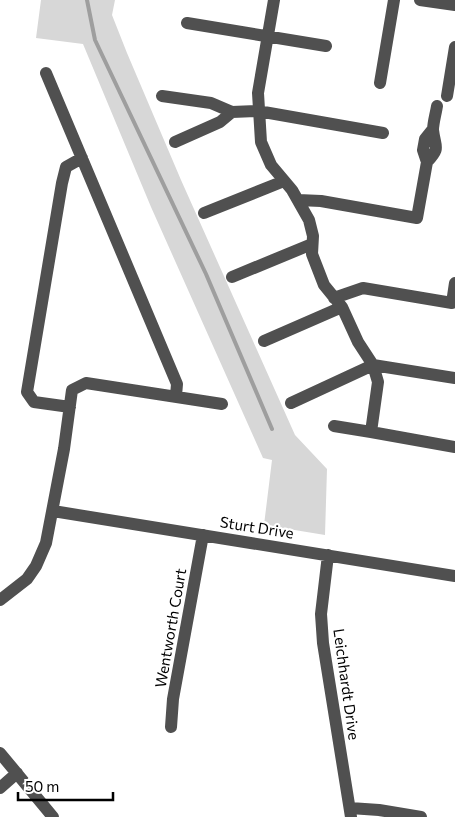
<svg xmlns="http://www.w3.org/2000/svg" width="455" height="817" font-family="Commissioner,sans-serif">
<rect width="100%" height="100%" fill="#fff"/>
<!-- green -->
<path fill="#d7d7d7" d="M41,0H115L112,15L127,53L181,180L295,435L327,469L325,535L264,525L272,460L263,458L151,207L83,44L36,38Z"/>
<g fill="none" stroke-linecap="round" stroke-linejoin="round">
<!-- stream -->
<path stroke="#9e9e9e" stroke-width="4" d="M87,0L95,40L206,274L272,429"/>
<!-- minor -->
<path stroke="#505050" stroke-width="12" d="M274,0L258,93L261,142L271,165L292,190L309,220L313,236L312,254L324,285L342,307L358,342L373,365L378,382L371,432L455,447
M420,0L455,5
M187,23L326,46
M46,73L177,384L176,396
M380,83L394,0
M162,96L211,103L232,112L258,111L383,133
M447,96L455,47
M175,142L220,122L232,112
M427,162C441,147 435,148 433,130C433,123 436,113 437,106
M298,200L321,201L417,218L427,162L423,150L425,139L433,129
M204,213L284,181
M232,277L312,244
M334,298L363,288L452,303L455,283
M264,341L342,307
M291,403L373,365L455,378
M70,407L34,402L27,392L62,183L66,167L82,158
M334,426L371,432
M53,511L455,576
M328,555L321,614L323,643L351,817
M0,600L27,579L36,566L46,543L64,449L72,390L86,383L222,404
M171,727L173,699L203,535
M0,753L53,817
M0,788L17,773
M350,808L379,810L421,817"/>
</g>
<g text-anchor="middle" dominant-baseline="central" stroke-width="4.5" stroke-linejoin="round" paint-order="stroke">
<!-- street labels -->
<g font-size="15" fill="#000" stroke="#fff">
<text transform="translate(257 527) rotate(9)">Sturt Drive</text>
<text transform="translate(170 628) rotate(-80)">Wentworth Court</text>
<text transform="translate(347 684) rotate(82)">Leichhardt Drive</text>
</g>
</g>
<!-- scale -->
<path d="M18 792v8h95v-8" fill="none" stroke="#000000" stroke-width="2.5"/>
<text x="25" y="792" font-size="15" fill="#000000" stroke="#ffffff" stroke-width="4" paint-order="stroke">50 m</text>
</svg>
